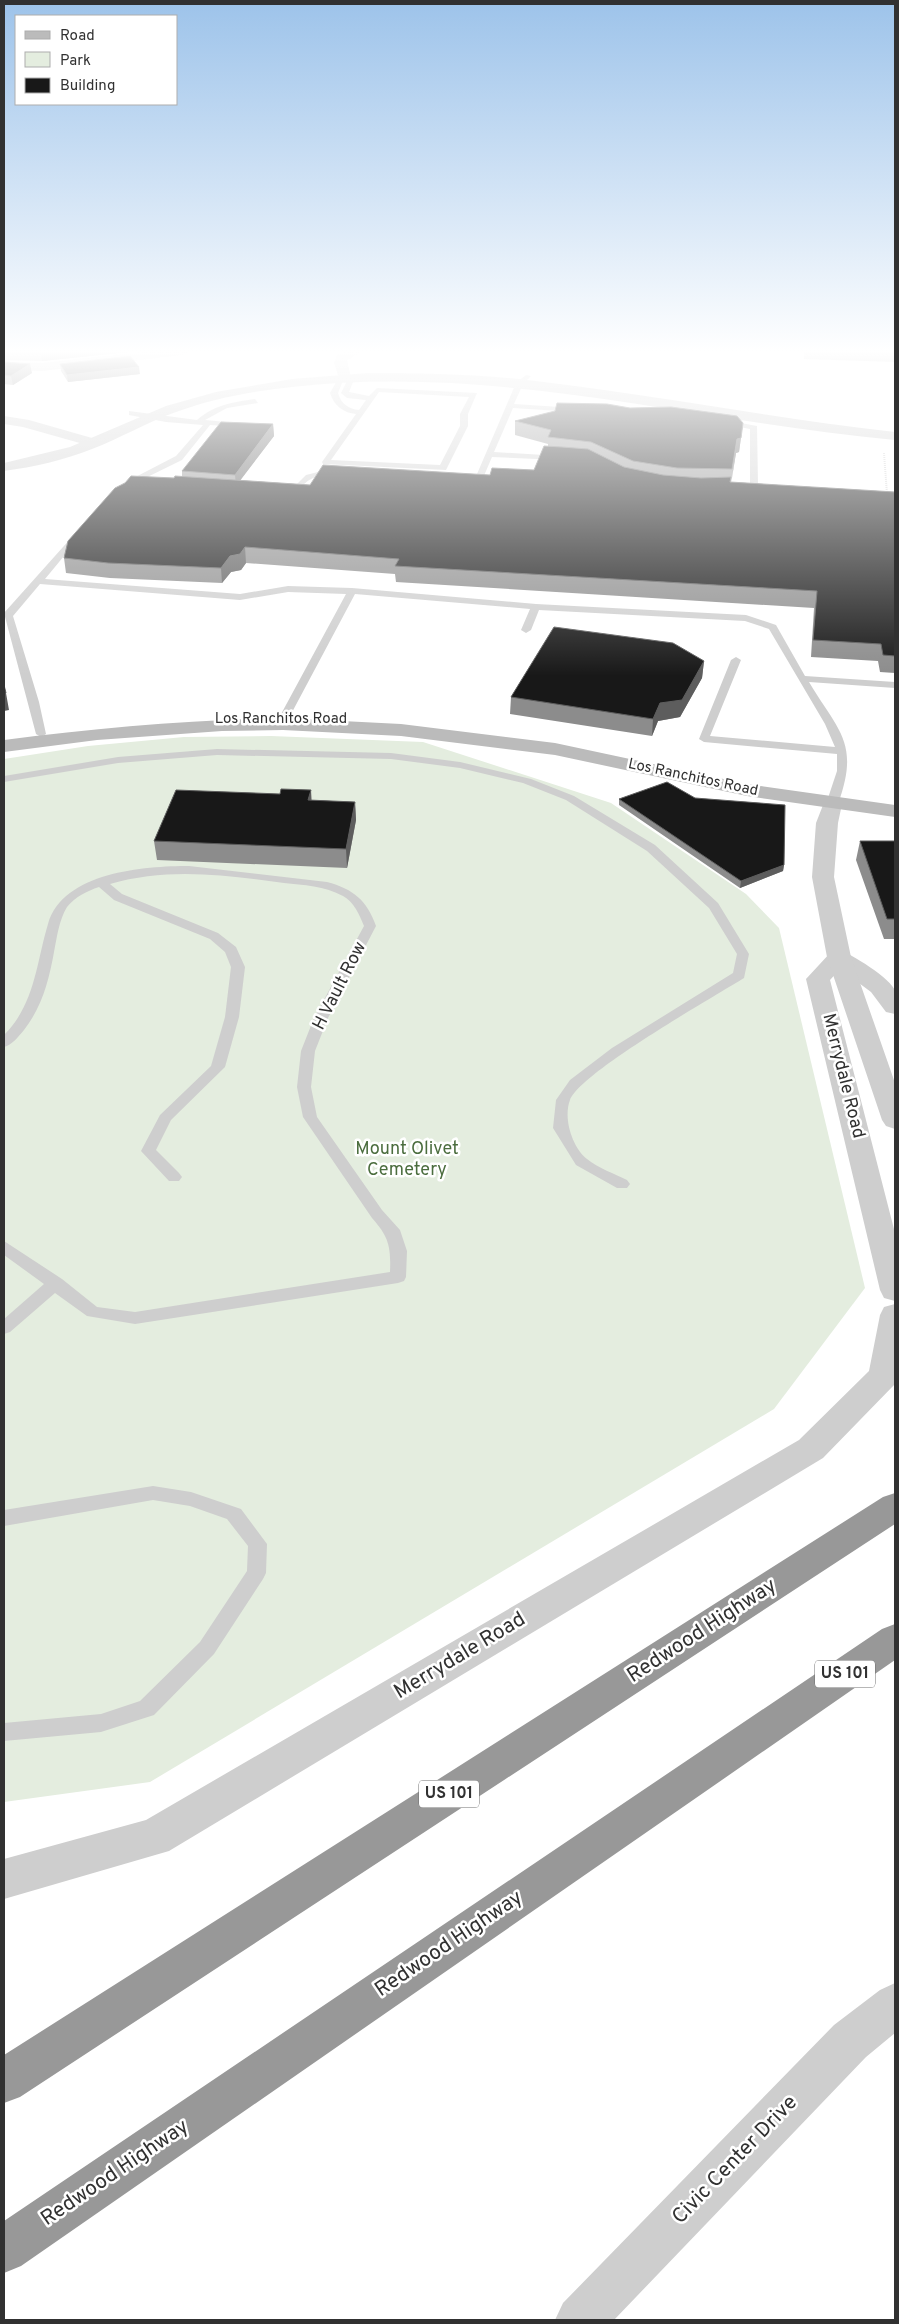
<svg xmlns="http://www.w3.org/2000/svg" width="899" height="2324" font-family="Overpass,sans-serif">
<rect width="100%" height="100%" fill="#fff"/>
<!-- green -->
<path fill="#e4eddf" d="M271,736L423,742L611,803L746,894L779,928L865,1288L774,1409L150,1782L4,1802V759L88,746L184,737Z"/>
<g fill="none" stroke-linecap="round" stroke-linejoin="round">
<!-- path -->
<path stroke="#cecece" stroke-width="2" stroke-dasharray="1 1" stroke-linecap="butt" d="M884,453L887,494"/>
<!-- service -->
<path fill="#cecece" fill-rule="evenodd" d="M352,375L355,377L349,392L369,396L377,388L477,393L468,414V426L446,470L323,464L322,462L356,414C344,413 334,406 330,393L339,377L344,378L338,393C341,404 349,409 359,410L366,400L347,398L341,393L349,377ZM379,392L469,397L460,414V426L440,465L331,460Z
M526,375L531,376L523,384L514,404L575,408L579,410L575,412L513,408L494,452L560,456L564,458L560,460L492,457L483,478L459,483V479L477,474L516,383Z
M255,399L258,403L227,408L205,420L238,423L242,425L241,427L210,425L182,460L129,486L122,484L176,456L203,425L166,422L129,415V411L197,420C214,405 233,402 255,399Z
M719,419L757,426L758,485L772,486V490L754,489L750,487V429L719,423Z
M318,472L337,473L341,475C333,480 322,474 313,478C300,484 303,491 285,495L281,493L293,488L306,475Z
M80,528L83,529V533L45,579L240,594L288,586L352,588L536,604L746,615L776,625L805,676L895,682V688L809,682C839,732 860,743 838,804L832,807L826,804L837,771V754L704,742L699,739L731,660L736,657L741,660L710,736L835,747L825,724L769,629L745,621L539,610L531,630L526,633L521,630L530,609L355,594L290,716L288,724L283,727L278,724L280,716L346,594L288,592L240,600L40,584L13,616L39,702L46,734L41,737L36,734L4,613Z
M217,749L391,753L460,762L531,779L574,796L655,845L718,903L749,954L744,978C712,998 581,1072 570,1100C563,1118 572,1147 587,1159C598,1168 615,1174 627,1180L630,1184L627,1188H617L576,1165L553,1128L556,1100L570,1080L612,1048L733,973L737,954L709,908L647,851L566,800L523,783L460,768L391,759L217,755L118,763L4,782V776L118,757Z
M189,866L327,882C353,889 367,900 376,926L328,1018L315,1051L311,1087L317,1117L382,1210L400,1230L407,1251L406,1277L404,1281L398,1283L135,1324L87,1316L55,1293L10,1332L4,1334V1319L44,1284L4,1255V1241L62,1279L97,1307L135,1312L390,1272C391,1247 389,1237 372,1218L303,1117L297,1087L301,1051L314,1018L364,926C359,914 354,902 343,896C325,886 303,885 284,883C225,875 168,867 110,884L122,894L218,933L236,947L245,967L239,1017L225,1067L171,1120L156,1150L179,1173L182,1177L179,1181H169L141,1151L160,1115L211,1066L225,1017L231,967L225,952L210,939L114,900L99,887C87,891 75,897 67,907C59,920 57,937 54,952C49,980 42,1007 24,1030C18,1037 12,1045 4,1047V1035C35,1004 36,964 48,924C63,872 144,866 189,866Z
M153,1486L191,1492L241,1509L267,1544L266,1573L263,1579L214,1654L154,1715L101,1732L4,1741V1723L101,1714L140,1701L200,1642L247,1571L248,1546L227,1519L190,1506L153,1500L4,1526V1510Z"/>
<!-- minor -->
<path fill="#cecece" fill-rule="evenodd" d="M151,351H189L183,355L42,371L4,370V362L42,363Z
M347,351H363L347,360L351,378L345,382L339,378L334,363L337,355Z
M4,416L29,420L99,440L101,443L94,447L23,427L4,424Z
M839,950C850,953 892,979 895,991C897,997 895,1008 895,1014L886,1012L871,992L840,969L830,980L895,1233V1301L884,1298L880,1290L806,979L831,952Z
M895,1304V1384L823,1458L169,1851L4,1899V1859L146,1820L799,1440L869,1371L880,1315L884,1307Z"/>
<!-- tertiary -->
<path fill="#cecece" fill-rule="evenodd" d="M368,373C418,373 469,374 519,379C645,393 769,418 895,432V440C691,421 500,364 292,387C253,391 213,398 176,412C147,422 121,438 92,449C64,460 34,467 4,471V463L70,447L166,406L216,392L292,379Z
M832,798L839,800L842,804L838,823L834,877L851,957L895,1083V1129L886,1126L882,1120L827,957L812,877L816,823L825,800Z
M895,1983V2033L866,2057L614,2320H555L563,2303L834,2025L880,1990Z"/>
<!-- secondary -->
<path fill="#bbb" fill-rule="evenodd" d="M283,718L401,724L555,743L747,784L895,805V817L747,796L555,755L401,736L283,730L222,731L97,740L4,752V740C97,728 189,720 283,718Z"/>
<!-- motorway -->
<path fill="#989898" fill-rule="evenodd" d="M895,1493V1524L20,2097L4,2103V2055L883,1497Z
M895,1624V1660L21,2266L4,2273V2221L882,1629Z"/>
</g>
<!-- wall -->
<path fill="#8c8c8c" d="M4,351H128V352L42,361L4,360V362L32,373L13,385L4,384Z
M804,351H895V362L804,359Z
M60,364L140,374L68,382L61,371Z
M630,408L743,423L739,452L736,453L731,482L895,492V673L880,672L878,661L811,657L814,608L396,582L395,574L246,563L241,570L231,572L222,583L110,578L66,573L64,558L174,478L182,477V471L273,424L274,436L240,480L310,485L490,475L534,470L548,446V444L515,435V421Z
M704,661L702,678L680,717L658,721L652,736L510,714L511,697Z
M311,790V800L355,802L356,820L347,868L157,860L154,841L280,794Z
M619,799L784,865L783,871L740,888L619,805Z
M860,841H895V939H884L856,860Z"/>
<!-- shaded-wall -->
<path fill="#5d5d5d" d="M52,351H128V352L42,361L41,352Z
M30,364L32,373L13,385L11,376Z
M139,367L140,374L68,382L67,375Z
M743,423L739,452L736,453L731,484L737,439Z
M273,424L274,436L236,486L235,475Z
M245,547L246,563L241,570L231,572L222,583L221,568L230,556Z
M704,661L702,678L680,717L658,721L652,736L653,719L660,703Z
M4,693H6L9,710L4,711Z
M311,790L312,808L308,800Z
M355,802L356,820L347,868L346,849Z
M784,865L783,871L740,888L741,881Z"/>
<!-- building -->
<path fill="#181818" stroke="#5d5d5d" d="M4,351H52L41,352Z
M130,356L139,367L67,375L60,364Z
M4,362L30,364L11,376L4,375Z
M557,403L607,404L630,408L671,407L737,416L743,423L741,438L737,439L732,469L677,468L633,461L591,442L548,437L551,430L515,421L555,411Z
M221,422L273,424L235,475L182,471Z
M544,446L562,447L588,449L624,467L663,475L701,478L731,477L730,482L895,492V656L883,655L881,644L813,640L817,591L395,566L399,559L245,547L240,554L230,556L221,568L108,563L64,558L68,541L115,488L125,483L131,476L174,478L175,476L310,485L323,465L490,475L492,468L534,470Z
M554,627L673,643L704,661L682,700L660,703L653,719L511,697Z
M4,685L6,693H4Z
M667,782L695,798L785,805L784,865L741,881L619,799Z
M281,789L311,790L308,800L355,802L346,849L154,841L176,790L280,794Z
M860,841H895V919H887Z"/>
<!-- sky -->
<linearGradient id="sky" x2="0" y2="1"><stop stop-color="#9dc3ea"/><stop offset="0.52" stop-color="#fff"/><stop offset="1" stop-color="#fff" stop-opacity="0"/></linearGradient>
<rect width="899" height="676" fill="url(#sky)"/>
<g text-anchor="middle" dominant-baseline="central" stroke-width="5" stroke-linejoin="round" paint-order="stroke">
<!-- far-street labels -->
<g font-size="15" fill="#313131" stroke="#fff">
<text x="281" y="719">Los Ranchitos Road</text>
<text transform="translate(693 778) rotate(12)">Los Ranchitos Road</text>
</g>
<!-- shield labels -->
<g fill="#fff" stroke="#6f6f6f" stroke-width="1">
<rect x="815" y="1660.5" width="60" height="27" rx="4"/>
<rect x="419" y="1780.5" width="60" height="27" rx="4"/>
</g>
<g font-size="16" font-weight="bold" fill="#313131">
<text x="845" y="1674">US 101</text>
<text x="449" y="1794">US 101</text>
</g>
<!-- street labels -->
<g font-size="18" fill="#313131" stroke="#fff">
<text transform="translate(340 986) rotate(-63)">H Vault Row</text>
<text transform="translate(843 1076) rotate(76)">Merrydale Road</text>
</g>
<!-- park labels -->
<g font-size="18" fill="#4b6d3e" stroke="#fff">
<text x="407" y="1149">Mount Olivet<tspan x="407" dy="21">Cemetery</tspan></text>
</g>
<!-- near-street labels -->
<g font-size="21" fill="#313131" stroke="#fff">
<text transform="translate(702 1631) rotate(-33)">Redwood Highway</text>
<text transform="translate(460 1656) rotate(-31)">Merrydale Road</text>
<text transform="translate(449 1944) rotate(-34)">Redwood Highway</text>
<text transform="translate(735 2160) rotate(-46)">Civic Center Drive</text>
<text transform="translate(115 2173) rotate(-34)">Redwood Highway</text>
</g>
</g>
<!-- border -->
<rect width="899" height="2324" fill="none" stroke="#313131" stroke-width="10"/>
<!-- legend -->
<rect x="15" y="15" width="162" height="90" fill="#ffffff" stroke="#adadad"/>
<rect x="25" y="31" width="25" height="8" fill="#bbbbbb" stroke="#adadad"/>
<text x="60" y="40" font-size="15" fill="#313131">Road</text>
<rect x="25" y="52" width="25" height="15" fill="#e4eddf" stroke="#adadad"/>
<text x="60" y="65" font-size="15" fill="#313131">Park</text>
<rect x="25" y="78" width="25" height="15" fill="#181818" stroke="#adadad"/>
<text x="60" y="90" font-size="15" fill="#313131">Building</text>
</svg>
